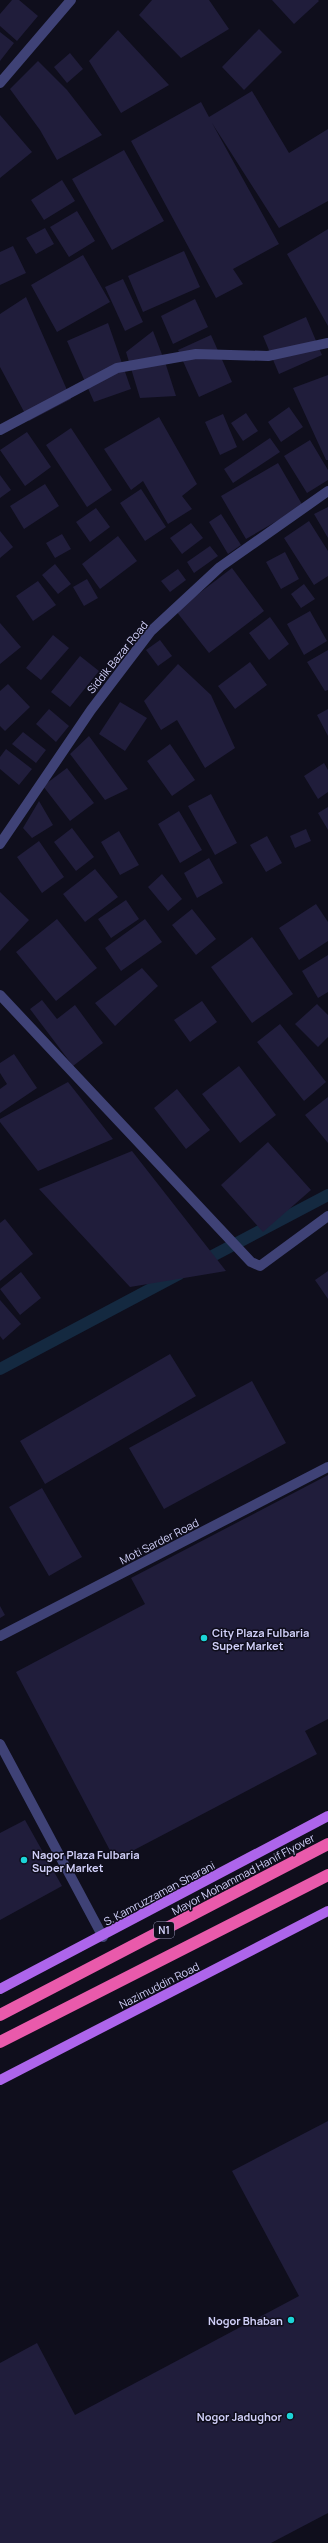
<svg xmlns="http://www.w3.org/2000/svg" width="328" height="2543" font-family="Manrope,sans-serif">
<rect width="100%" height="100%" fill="#0f0e1c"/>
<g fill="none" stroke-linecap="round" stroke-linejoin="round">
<!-- stream -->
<path stroke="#142940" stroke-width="12" d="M199,1263L328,1195
M0,1369L179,1274"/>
</g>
<!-- building -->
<path fill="#201d3b" d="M12,0H19L38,16L17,41L0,26V14Z
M152,0H209L229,29L181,58L139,15Z
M272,0H318L319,1L294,24Z
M259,29L282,52L244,90L222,67Z
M118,30L169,85L121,113L89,61Z
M0,32L14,43L0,61Z
M70,53L83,69L67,83L54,67Z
M38,61L67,90L102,135L57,160L40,130L10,89Z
M252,91L289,153L328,129V201L279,228L212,123L279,244L233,269L243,284L216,298L131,141L201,102L209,117Z
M0,115L32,152L0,178Z
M124,150L164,221L112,250L72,179Z
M62,180L75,201L44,220L31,200Z
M77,211L95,241L69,257L50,227Z
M45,228L54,244L36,254L26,238Z
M328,229V326L287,254Z
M13,246L26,273L0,285V252Z
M184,251L200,287L143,312L128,276Z
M83,255L110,302L57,332L31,285Z
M123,279L143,322L125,331L105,287Z
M26,297L71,399L29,421L0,367V314Z
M195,299L208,327L173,344L161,316Z
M306,317L322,355L279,374L263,336Z
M108,323L131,389L94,402L67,341Z
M153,331L166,365L176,396L140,398L126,352Z
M211,335L232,382L199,397L178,350Z
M328,375V460H326L293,388Z
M289,407L303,427L281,442L268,422Z
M246,413L258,431L243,441L231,423Z
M223,414L237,447L220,455L205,422Z
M159,417L197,484L182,496L192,509L168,524L143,481L131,490L104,449Z
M71,428L112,490L87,507L46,445Z
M27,432L51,467L25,486L0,450Z
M270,438L280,452L233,483L224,469Z
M310,440L328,470V480L307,493L284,456Z
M278,463L303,506L246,539L221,496Z
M0,475L11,490L0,498Z
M45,484L59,506L24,529L10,506Z
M141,489L166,527L145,541L120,503Z
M328,507V538L314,514Z
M96,508L110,527L90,542L76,522Z
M221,514L241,545L228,554L209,522Z
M309,521L328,551V576L314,585L284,538Z
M191,523L203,538L182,554L170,538Z
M0,531L13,547L0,558Z
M62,534L71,549L55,558L46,543Z
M118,536L137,561L100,589L82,564Z
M210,546L218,556L194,573L187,562Z
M285,552L299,579L281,589L266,562Z
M55,564L71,584L58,594L42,575Z
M232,568L264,611L209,653L176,611Z
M178,569L186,580L170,592L161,581Z
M87,579L98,598L84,606L73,587Z
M38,581L56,605L33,621L16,596Z
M304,584L315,599L301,608L291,594Z
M310,611L327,641L304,655L287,624Z
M270,617L289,644L269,660L249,633Z
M0,623L21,647L0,664Z
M53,635L69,648L41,680L26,668Z
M160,640L172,656L158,666L146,650Z
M328,650V690L325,691L307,662Z
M80,656L99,671L70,707L51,692Z
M250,662L267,685L235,709L218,686Z
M178,664L211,695L235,748L205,768L177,720L161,730L144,701Z
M8,684L30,707L5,731L0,726V691Z
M120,702L147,718L125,751L99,734Z
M49,709L69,726L56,742L36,724Z
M328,709V736L317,715Z
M23,732L46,750L36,763L12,744Z
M89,736L128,789L105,800L70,754Z
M170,744L195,780L172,796L147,761Z
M6,749L32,769L19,785L0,769V757Z
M324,763L328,770V792L318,799L304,776Z
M67,768L94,803L70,821L43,786Z
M211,794L237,843L215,855L188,806Z
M39,801L53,825L32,838L23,828Z
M328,807V830L318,813Z
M179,811L202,850L180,863L158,824Z
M72,828L94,857L76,871L54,842Z
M306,829L311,841L295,848L290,836Z
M119,831L139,865L120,875L101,842Z
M267,836L282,863L266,872L250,845Z
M39,841L64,877L42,893L17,857Z
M209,858L223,883L197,898L184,873Z
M95,869L118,897L85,922L63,894Z
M162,874L182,899L168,911L148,887Z
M0,892L29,920L0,951Z
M126,900L139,919L111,938L98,919Z
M316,904L328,922V941L299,960L279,928Z
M192,909L216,939L196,955L172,925Z
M57,919L97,968L56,1001L16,952Z
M145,919L162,942L121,971L105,948Z
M252,937L293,994L252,1023L211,967Z
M328,955V992L318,998L302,971Z
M142,968L158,986L115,1026L95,1003Z
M42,1000L57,1019L75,1005L103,1043L73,1066L30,1009Z
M202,1001L217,1022L190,1042L174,1020Z
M317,1004L328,1015V1037L318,1047L295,1024Z
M280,1024L326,1082L304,1101L257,1042Z
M14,1054L37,1088L0,1113V1089L7,1084L0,1073V1063Z
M239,1066L276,1115L240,1143L202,1094Z
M68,1082L113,1139L38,1171L0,1122V1119Z
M177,1089L210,1130L186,1149L154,1108Z
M328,1097V1143L305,1115Z
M268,1142L311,1190L263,1232L221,1185Z
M132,1151L226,1271L130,1287L39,1189Z
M5,1219L33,1254L0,1281V1223Z
M328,1271V1299L315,1280Z
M21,1272L41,1298L20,1315L0,1289Z
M0,1300L21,1324L3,1340L0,1336Z
M170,1354L196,1396L45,1484L20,1441Z
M252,1381L286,1443L164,1509L129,1448Z
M328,1475V1719L305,1731L317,1754L115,1860L16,1672L145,1604L131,1578Z
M42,1488L82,1557L49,1576L9,1507Z
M0,1606L5,1615L0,1618Z
M25,1820L62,1886L0,1920V1833Z
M328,2121V2513L271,2543H0V2363L37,2343L75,2415L299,2296L232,2171Z"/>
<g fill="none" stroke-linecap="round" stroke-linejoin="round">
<!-- minor -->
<path stroke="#3f4276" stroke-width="10" d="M0,83L71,0
M0,430L117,368L196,354L268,356L328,343
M0,844L91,710L151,631L220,567L328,491
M0,995L251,1262L260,1266L328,1216
M0,1636L328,1467
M0,1744L103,1937"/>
<!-- major -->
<path stroke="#ad65eb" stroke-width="10" d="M0,1989L328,1816
M0,2080L328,1911"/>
<!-- highway -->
<path stroke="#e95aab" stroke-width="12" d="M0,2015L328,1844
M0,2042L328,1875"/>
</g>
<!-- markers -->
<g fill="#1cd5d8" stroke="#0f0e1c" stroke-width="1.5">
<circle cx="204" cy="1638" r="4"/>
<circle cx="24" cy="1860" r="4"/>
<circle cx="291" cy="2320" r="4"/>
<circle cx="290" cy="2416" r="4"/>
</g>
<g text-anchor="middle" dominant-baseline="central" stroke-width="3" stroke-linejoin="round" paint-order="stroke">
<!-- shield labels -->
<rect fill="#0f0e1c" stroke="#9796b7" stroke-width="1" x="154" y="1922" width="20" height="16" rx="3"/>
<g font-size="10" font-weight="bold" fill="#d1d0f9">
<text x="164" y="1930">N1</text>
</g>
<!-- street labels -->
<g font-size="11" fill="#d1d0f9" stroke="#0f0e1c">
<text transform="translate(117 657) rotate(-51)">Siddik Bazar Road</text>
<text transform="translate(159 1541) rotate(-27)">Moti Sarder Road</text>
<text transform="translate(243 1874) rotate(-28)">Mayor Mohammad Hanif Flyover</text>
<text transform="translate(159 1893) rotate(-28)">S. Kamruzzaman Sharani</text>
<text transform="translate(159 1985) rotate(-27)">Nazimuddin Road</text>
</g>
<!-- poi labels -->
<g font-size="11" font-weight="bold" fill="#d1d0f9" stroke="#0f0e1c" text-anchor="start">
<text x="212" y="1632">City Plaza Fulbaria<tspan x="212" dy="13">Super Market</tspan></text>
<text x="32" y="1854">Nagor Plaza Fulbaria<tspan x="32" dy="13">Super Market</tspan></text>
<text x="283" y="2320" text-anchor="end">Nogor Bhaban</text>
<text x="282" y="2416" text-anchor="end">Nogor Jadughor</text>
</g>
</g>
</svg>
